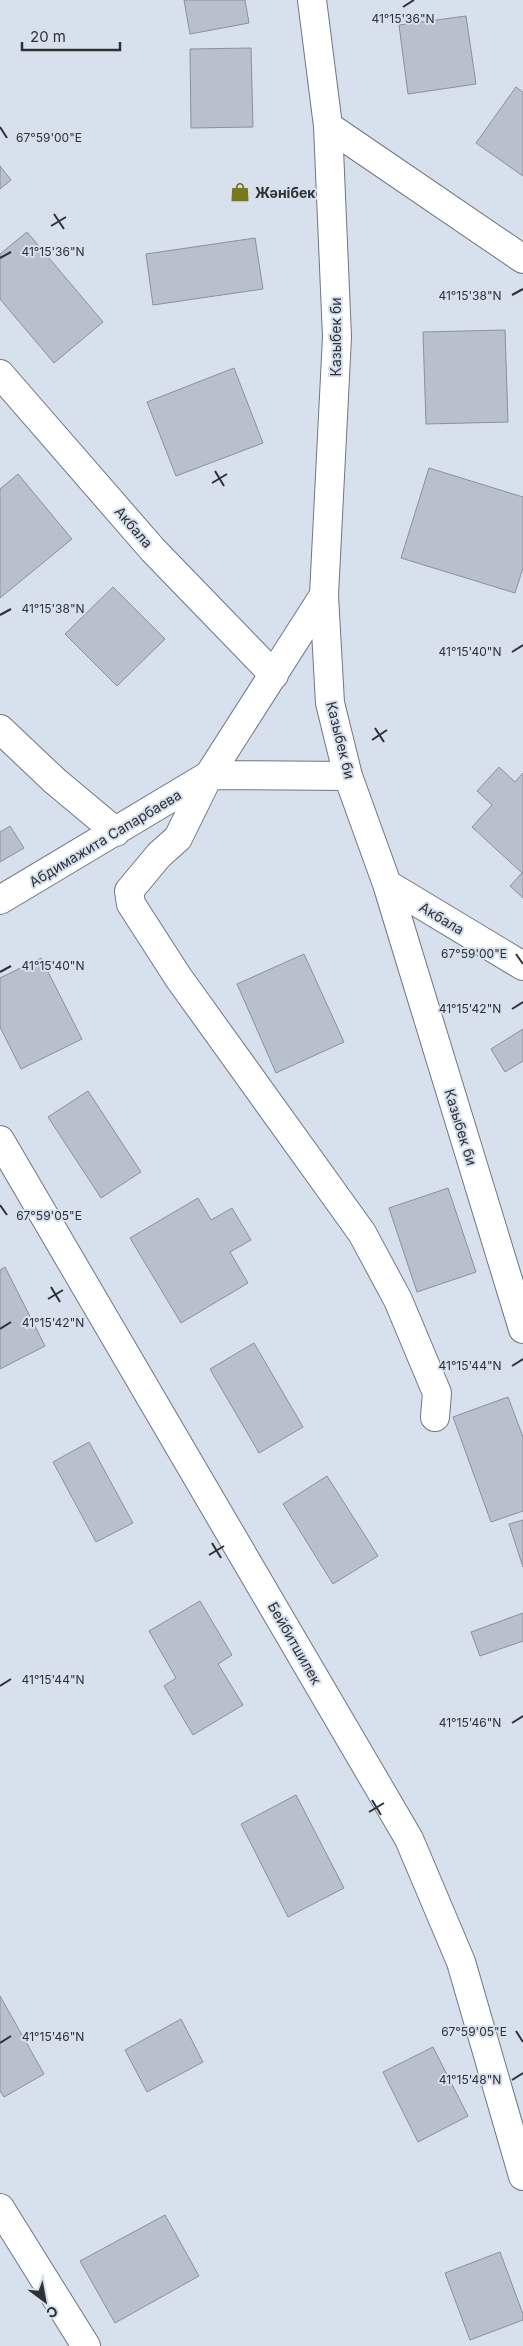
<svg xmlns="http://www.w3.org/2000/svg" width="523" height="2346" font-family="Inter,sans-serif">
<rect width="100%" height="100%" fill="#d7e0ed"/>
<!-- building -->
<path fill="#b8c0cd" stroke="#88919d" d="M184,0H245L249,23L190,34Z
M466,16L476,84L408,94L399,25Z
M251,48L253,127L191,128L190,49Z
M516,87L523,92V176L476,143Z
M0,166L11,180L0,189Z
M27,232L103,322L54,363L0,299V254Z
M255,238L263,289L153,305L146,254Z
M505,330L508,422L426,424L423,332Z
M234,368L263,443L176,476L147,402Z
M429,468L523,497V568L515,593L401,558Z
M18,474L72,539L0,598V489Z
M113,587L165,639L117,686L65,634Z
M499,767L515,782L523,773V898L510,886L522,873L472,827L492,805L477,791Z
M10,826L24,848L0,862V832Z
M304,954L344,1042L276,1073L237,984Z
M41,958L82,1039L21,1069L0,1027V978Z
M523,1029V1061L505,1072L491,1049Z
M88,1091L141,1172L101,1198L48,1117Z
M448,1188L476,1272L417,1292L389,1208Z
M198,1198L211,1220L232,1208L251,1240L230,1252L248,1283L181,1323L130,1238Z
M5,1267L45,1346L0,1369V1270Z
M254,1343L303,1427L259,1453L210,1369Z
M508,1397L523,1437V1511L491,1522L453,1417Z
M89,1442L133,1523L96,1542L53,1462Z
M327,1476L378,1556L333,1584L283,1504Z
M523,1520V1567L509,1524Z
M200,1601L232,1655L218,1664L243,1705L193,1735L164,1686L176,1678L149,1631Z
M523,1613V1641L480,1656L471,1632Z
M296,1795L344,1888L288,1917L241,1824Z
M0,1996L44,2074L4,2097L0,2091Z
M181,2019L203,2062L147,2092L125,2050Z
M433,2047L468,2116L418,2142L383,2072Z
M165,2215L199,2276L115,2323L80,2261Z
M500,2252L523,2314V2320L470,2340L445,2273Z"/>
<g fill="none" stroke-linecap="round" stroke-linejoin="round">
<defs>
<path id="minor" d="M312,0L328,126L337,337L324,595L330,703L348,776L387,884L523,1329
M328,126L523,259
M0,374L153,550L274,675
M324,595L209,775L178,838L159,855L129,891L131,904L178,977L362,1233L398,1300L437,1393L435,1417
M0,729L55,781L116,832
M209,775L348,776
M387,884L523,966
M0,900L209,775
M0,1140L409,1839L461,1962L523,2176
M0,2208L86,2346"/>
</defs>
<!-- minor casing -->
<use href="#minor" stroke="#6f7782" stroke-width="30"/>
<!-- minor -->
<use href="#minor" stroke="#fff" stroke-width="28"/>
</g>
<!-- ticks -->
<path fill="none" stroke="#2e3136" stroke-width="2" d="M403,7L414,0M0,127L7,138M54,214L64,229M51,226L66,217M0,258L11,252M512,295L523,289M215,471L224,486M212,483L227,474M0,615L11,609M512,652L523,645M375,728L384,742M372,740L387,730M516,954L523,964M0,972L11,966M512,1009L523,1002M0,1205L7,1215M51,1287L60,1302M48,1299L63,1290M0,1329L11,1322M512,1366L523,1359M212,1543L221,1558M209,1555L224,1546M0,1686L11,1679M512,1723L523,1716M372,1800L381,1815M369,1812L384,1803M516,2031L523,2042M0,2043L11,2036M512,2080L523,2073"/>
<!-- icons -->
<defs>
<symbol id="shop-bare" viewBox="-9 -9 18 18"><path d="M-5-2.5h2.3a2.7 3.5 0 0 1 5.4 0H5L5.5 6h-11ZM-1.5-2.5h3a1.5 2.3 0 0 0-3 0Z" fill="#7a771c" stroke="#d7e0ed" stroke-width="2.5" paint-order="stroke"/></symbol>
</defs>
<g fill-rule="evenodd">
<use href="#shop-bare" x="226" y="178" width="28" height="28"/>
</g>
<g text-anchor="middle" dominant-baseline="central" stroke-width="4" stroke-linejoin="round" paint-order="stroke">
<!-- poi labels -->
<g font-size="14" font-weight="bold" fill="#2e3136" stroke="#d7e0ed" text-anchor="start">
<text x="255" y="192">Жәнібек</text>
</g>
<!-- street labels -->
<g font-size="14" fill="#2e3136" stroke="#d7e0ed">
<text transform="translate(335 337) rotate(-90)">Казыбек би</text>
<text transform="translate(134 527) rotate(49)">Акбала</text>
<text transform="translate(341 740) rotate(76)">Казыбек би</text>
<text transform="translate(105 838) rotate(-31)">Абдимажита Сапарбаева</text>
<text transform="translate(442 918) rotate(31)">Акбала</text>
<text transform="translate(461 1127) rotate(73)">Казыбек би</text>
<text transform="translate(295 1643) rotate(60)">Бейбитшилек</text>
</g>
</g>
<g font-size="12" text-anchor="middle" fill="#2e3136" stroke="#d7e0ed" stroke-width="4" stroke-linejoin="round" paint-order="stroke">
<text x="403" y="23">41°15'36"N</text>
<text x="49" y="142">67°59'00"E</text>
<text x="53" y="256">41°15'36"N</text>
<text x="470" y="300">41°15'38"N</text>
<text x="53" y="613">41°15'38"N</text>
<text x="470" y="656">41°15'40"N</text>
<text x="474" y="958">67°59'00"E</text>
<text x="53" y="970">41°15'40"N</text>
<text x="470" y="1013">41°15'42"N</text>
<text x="49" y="1220">67°59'05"E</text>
<text x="53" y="1327">41°15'42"N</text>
<text x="470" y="1370">41°15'44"N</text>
<text x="53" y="1684">41°15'44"N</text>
<text x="470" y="1727">41°15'46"N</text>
<text x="474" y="2036">67°59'05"E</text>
<text x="53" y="2041">41°15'46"N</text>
<text x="470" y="2084">41°15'48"N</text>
</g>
<!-- north arrow -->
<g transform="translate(45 2301) rotate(148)" stroke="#d7e0ed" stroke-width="4" paint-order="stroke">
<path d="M0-4L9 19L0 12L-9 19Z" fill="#2e3136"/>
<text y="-8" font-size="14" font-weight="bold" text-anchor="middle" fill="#2e3136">С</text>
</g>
<!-- scale -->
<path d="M22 42v8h98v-8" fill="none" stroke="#2e3136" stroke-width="2.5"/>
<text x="30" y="42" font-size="15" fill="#2e3136" stroke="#d7e0ed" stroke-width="4" paint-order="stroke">20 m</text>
</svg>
